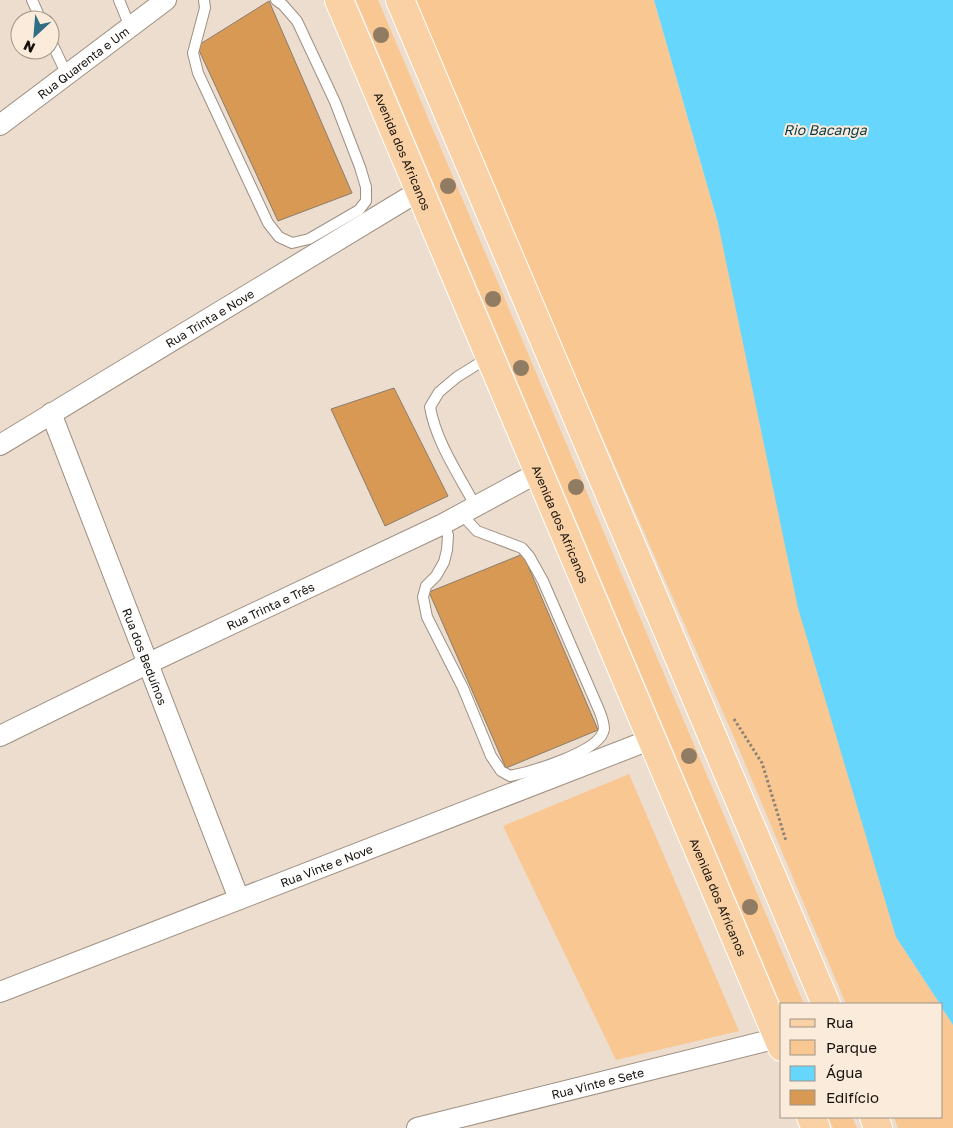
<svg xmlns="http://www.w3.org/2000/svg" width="953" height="1128" font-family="'Golos Text',sans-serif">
<rect width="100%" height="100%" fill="#edddce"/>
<!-- green -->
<path fill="#f9c792" d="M356,0H378L804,1004H782V1007Z
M416,0H654L718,223L896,937L940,1004H846L733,735L523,256Z
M629,774L739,1031L616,1060L503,826Z
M942,1008L953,1025V1128H898L894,1117H942Z
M828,1117H852L857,1128H833Z"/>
<!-- water -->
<path fill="#67d6fd" d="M654,0H953V1025L942,1008V1004H940L896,937L798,608L718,223Z"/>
<!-- building -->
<path fill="#d79953" stroke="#8b7d6f" d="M269,1L352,193L278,221L197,46Z
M394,388L448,496L385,526L331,409Z
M523,554L598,730L506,768L429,592Z"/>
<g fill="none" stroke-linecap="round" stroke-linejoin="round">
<defs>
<path id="service" d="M32,0L41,20
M119,0L130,27
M204,0L205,8L193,53L198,73L268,223L279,237L292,243L309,239L359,210L366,201V187L360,167L335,102L297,21L283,5L276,0
M50,39L67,75
M476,507C459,475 436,442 430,407L439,392L457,377L489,357
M443,524L448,535L447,550L444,562L436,576L426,586L423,597L427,617L463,688L491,756L501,771L510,776C530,772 601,752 604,729C604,723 601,715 599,710L543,581L529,556L522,548L477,531L462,515"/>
<g id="minor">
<path id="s1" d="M0,125L166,0"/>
<path id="s2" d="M51,413L239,899"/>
<path id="s3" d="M0,445L419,191"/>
<path id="s4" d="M0,736L149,663L443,524L539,472"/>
<path id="s5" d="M0,992L652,739"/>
<path id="s6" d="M417,1128L778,1038"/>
</g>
<g id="primary">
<path id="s7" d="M339,0L782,1047"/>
<path d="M400,0L826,1004"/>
<path d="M811,1117L816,1128"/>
<path d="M874,1117L878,1128"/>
</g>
</defs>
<!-- service casing -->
<use href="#service" stroke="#9e9081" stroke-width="12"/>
<!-- minor casing -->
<use href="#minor" stroke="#9e9081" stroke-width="22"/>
<!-- primary casing -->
<use href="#primary" stroke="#fff" stroke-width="30"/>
<!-- path -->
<path stroke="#8c8176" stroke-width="3" stroke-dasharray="2.5 2.5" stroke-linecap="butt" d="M734,719L762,763L786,841"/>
<!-- service -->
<use href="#service" stroke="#fff" stroke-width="10"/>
<!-- minor -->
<use href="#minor" stroke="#fff" stroke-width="20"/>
<!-- primary -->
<use href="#primary" stroke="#f9d1a4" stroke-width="28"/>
</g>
<!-- trees -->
<g fill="#907b63">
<circle cx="381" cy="35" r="8"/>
<circle cx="448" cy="186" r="8"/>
<circle cx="493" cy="299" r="8"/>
<circle cx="521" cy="368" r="8"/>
<circle cx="576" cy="487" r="8"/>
<circle cx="689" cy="756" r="8"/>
<circle cx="750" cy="907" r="8"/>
</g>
<g text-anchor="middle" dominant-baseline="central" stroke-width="4" stroke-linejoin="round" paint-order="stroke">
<!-- street labels -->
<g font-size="12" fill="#16110c" stroke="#faebdb">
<text stroke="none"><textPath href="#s1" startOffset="104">Rua Quarenta e Um</textPath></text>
<text stroke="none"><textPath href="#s7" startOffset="164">Avenida dos Africanos</textPath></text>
<text stroke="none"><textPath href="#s3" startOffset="245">Rua Trinta e Nove</textPath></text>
<text stroke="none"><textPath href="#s7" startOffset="569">Avenida dos Africanos</textPath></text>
<text stroke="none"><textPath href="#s4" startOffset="300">Rua Trinta e Três</textPath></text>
<text stroke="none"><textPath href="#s2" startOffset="261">Rua dos Beduínos</textPath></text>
<text stroke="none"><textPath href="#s5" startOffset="350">Rua Vinte e Nove</textPath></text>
<text stroke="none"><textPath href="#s7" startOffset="974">Avenida dos Africanos</textPath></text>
<text stroke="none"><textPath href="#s6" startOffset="186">Rua Vinte e Sete</textPath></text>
</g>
<!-- water labels -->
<g font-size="14" font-style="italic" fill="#063b4b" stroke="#faebdb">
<text x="825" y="129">Rio Bacanga</text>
</g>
</g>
<!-- legend -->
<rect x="780" y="1003" width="162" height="115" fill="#faebdb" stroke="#9f9488"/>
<rect x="790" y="1019" width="25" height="8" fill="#f9d1a4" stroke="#9f9488"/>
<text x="826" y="1028" font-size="15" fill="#16110c">Rua</text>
<rect x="790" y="1040" width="25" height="15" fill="#f9c792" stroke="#9f9488"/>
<text x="826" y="1053" font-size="15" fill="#16110c">Parque</text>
<rect x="790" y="1066" width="25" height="15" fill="#67d6fd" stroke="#9f9488"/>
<text x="826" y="1078" font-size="15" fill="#16110c">Água</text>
<rect x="790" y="1090" width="25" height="15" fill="#d79953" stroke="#9f9488"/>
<text x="826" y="1103" font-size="15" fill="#16110c">Edifício</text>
<!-- north arrow -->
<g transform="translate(35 35) rotate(206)"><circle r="24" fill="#faebdb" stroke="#9f9488"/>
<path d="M0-4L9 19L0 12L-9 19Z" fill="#306e84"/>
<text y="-8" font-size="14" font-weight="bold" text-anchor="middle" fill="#16110c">N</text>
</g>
</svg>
